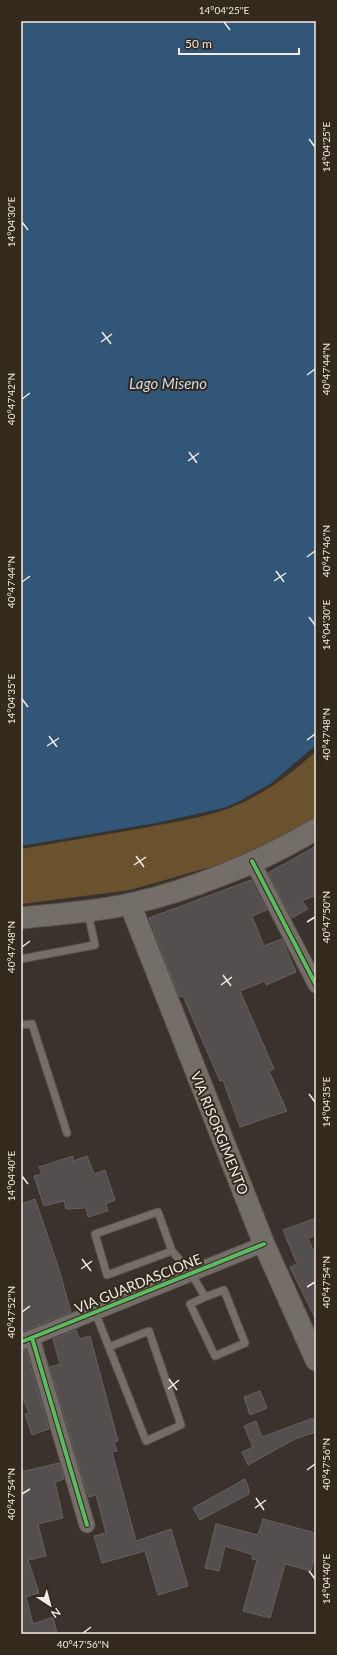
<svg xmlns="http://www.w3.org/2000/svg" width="337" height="1655" font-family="Lato,sans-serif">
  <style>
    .green { fill: #6b522f }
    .water { fill: #315678 }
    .building { fill: #534f4e; stroke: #666160 }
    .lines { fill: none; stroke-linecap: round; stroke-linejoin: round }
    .lane-casing { stroke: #56514b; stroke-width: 9 }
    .street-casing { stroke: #56514b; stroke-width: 17 }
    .secondary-casing { stroke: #56514b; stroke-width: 23 }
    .lane { stroke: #736e68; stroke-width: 7 }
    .street { stroke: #736e68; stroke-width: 15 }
    .secondary { stroke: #736e68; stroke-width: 21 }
    .cycleway-casing { stroke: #33291d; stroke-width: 6 }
    .cycleway { stroke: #5cba63; stroke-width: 4 }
    .ticks { fill: none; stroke: #f2ece4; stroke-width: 1.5 }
    .labels { text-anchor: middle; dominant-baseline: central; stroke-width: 4; stroke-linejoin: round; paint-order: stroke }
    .street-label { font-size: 14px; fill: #f2ece4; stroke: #33291d }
    .water-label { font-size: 15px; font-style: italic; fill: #c5ddf6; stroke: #33291d }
    .neatline { fill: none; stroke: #f2ece4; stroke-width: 1.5 }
    .ticks-label { font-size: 10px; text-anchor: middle; fill: #f2ece4 }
  </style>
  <rect width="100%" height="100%" fill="#39332c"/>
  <path class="green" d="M316 751V817L305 826 224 863 130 890 21 904V849C62 842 103 835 144 828 173 822 203 818 230 808 261 796 292 774 316 751Z"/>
  <path class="water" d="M21 21H316V745L270 784 236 803 223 808 156 823 21 846Z"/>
  <g class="building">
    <path d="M316 846V895L302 901 308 909 292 918 268 873Z"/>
    <path d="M251 880 267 910 252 916 264 946 282 939 296 972 266 985 265 981 240 991 274 1069 269 1071 287 1111 240 1127 223 1080 220 1081 183 996 179 997 149 918Z"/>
    <path d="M73 1156V1161L87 1156 94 1174 105 1170 115 1200 106 1204 108 1211 88 1217 86 1208 66 1209 64 1201 44 1206 34 1176 42 1174 39 1167Z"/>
    <path d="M35 1199 58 1266 71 1312 21 1332V1204Z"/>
    <path d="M316 1218V1235L308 1239 316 1256V1320L290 1267 297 1264 283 1230Z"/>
    <path d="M76 1330 79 1339 90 1336 118 1441 114 1442 117 1451 112 1452 136 1541 171 1529 188 1586 158 1595 145 1551 102 1563 94 1536 106 1533 96 1495 89 1497 83 1480 50 1367 60 1364 53 1339Z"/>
    <path d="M26 1350 49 1429 32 1435 25 1414 29 1413 21 1394V1351Z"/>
    <path d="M260 1391 267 1408 250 1415 244 1397Z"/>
    <path d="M313 1418 316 1432 295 1439 248 1465 242 1452 253 1447 244 1426 256 1421 262 1437Z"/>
    <path d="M59 1463 64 1479 55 1482 63 1518 38 1524 46 1556 28 1560 39 1593 26 1597 33 1624 53 1617 57 1634H21V1472Z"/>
    <path d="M245 1479 249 1489V1494L200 1520 193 1508Z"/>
    <path d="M263 1519 316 1533V1551L311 1571 285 1564 270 1618 243 1611 257 1560 252 1559 253 1555 225 1546 219 1571 205 1568 216 1524 258 1535Z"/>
  </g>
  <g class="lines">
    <defs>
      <g id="lane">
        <path d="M21 959 95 945 88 913"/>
        <path d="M21 1025 32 1024 67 1133"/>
        <path d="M172 1251 158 1212 95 1234 107 1275 172 1251 191 1273 205 1297 190 1304 215 1356 245 1343 224 1290 205 1297"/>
        <path d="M95 1312 146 1441 181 1425 149 1331 109 1347"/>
      </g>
      <g id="street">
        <path d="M252 861 316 985"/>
        <path d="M32 1338 87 1525"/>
        <path d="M21 1342 264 1244"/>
      </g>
      <g id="secondary">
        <path d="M130 904 264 1244 316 1360"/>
        <path d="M21 918C57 914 94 912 130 904 189 891 264 861 316 829"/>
      </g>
    </defs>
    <use href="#lane" class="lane-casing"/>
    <use href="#street" class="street-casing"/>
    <use href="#secondary" class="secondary-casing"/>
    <use href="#lane" class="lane"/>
    <use href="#street" class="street"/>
    <use href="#secondary" class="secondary"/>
    <defs>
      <g id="cycleway">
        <path d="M252 861 316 985"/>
        <path d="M32 1338 87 1525"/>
        <path d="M21 1342 264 1244"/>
      </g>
    </defs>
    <use href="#cycleway" class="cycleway-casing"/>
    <use href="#cycleway" class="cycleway"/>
  </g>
  <path class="ticks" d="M224 22 230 30M309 139 315 147M22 222 28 230M102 332 111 344M101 342 112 334M307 375 315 369M22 399 30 393M189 452 197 463M188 461 199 453M307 557 315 551M276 571 284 582M274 581 286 573M22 582 30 576M309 617 315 625M22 699 28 707M49 736 57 747M307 740 315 734M47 746 59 738M136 856 144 867M134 865 146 857M307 922 315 917M22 947 30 941M223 975 231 986M221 985 232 977M309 1094 315 1102M22 1176 28 1184M82 1259 91 1271M81 1269 92 1261M307 1287 315 1282M22 1312 30 1306M169 1379 177 1390M168 1389 179 1380M307 1470 315 1464M22 1494 30 1489M256 1498 264 1510M255 1508 266 1500M309 1571 315 1579M83 1633 91 1627"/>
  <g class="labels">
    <g class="street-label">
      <text transform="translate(220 1133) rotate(68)">VIA RISORGIMENTO</text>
      <text transform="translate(138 1283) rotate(-22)">VIA GUARDASCIONE</text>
    </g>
    <g class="water-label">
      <text x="168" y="383">Lago Miseno</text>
    </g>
  </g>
  <rect width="337" height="1655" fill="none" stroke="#33291d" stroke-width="44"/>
  <g transform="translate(50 1605) rotate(144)" stroke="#33291d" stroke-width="3" paint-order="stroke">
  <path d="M0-3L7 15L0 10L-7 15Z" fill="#f2ece4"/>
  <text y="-6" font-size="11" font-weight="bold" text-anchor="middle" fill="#f2ece4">N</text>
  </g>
  <path d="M179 48v6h120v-6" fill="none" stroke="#f2ece4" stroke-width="2"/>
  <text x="185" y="48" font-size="12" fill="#f2ece4" stroke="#33291d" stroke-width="3" paint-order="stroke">50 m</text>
  <rect x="22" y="22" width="293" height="1611" class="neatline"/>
  <g class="ticks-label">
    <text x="224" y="14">14°04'25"E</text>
    <text transform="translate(326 147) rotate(-90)" y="4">14°04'25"E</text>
    <text transform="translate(11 222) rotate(-90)" y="4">14°04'30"E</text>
    <text transform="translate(326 369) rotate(-90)" y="4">40°47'44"N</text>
    <text transform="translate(11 399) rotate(-90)" y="4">40°47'42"N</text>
    <text transform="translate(326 551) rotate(-90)" y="4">40°47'46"N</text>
    <text transform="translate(11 582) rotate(-90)" y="4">40°47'44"N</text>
    <text transform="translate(326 625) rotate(-90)" y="4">14°04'30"E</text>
    <text transform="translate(11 699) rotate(-90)" y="4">14°04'35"E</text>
    <text transform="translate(326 734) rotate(-90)" y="4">40°47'48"N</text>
    <text transform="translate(326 917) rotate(-90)" y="4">40°47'50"N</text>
    <text transform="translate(11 947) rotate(-90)" y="4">40°47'48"N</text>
    <text transform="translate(326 1102) rotate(-90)" y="4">14°04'35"E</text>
    <text transform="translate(11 1176) rotate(-90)" y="4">14°04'40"E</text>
    <text transform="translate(326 1282) rotate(-90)" y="4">40°47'54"N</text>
    <text transform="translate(11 1312) rotate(-90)" y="4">40°47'52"N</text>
    <text transform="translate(326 1464) rotate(-90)" y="4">40°47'56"N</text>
    <text transform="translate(11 1494) rotate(-90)" y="4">40°47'54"N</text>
    <text transform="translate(326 1579) rotate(-90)" y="4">14°04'40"E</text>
    <text x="83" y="1648">40°47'56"N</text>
  </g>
</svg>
